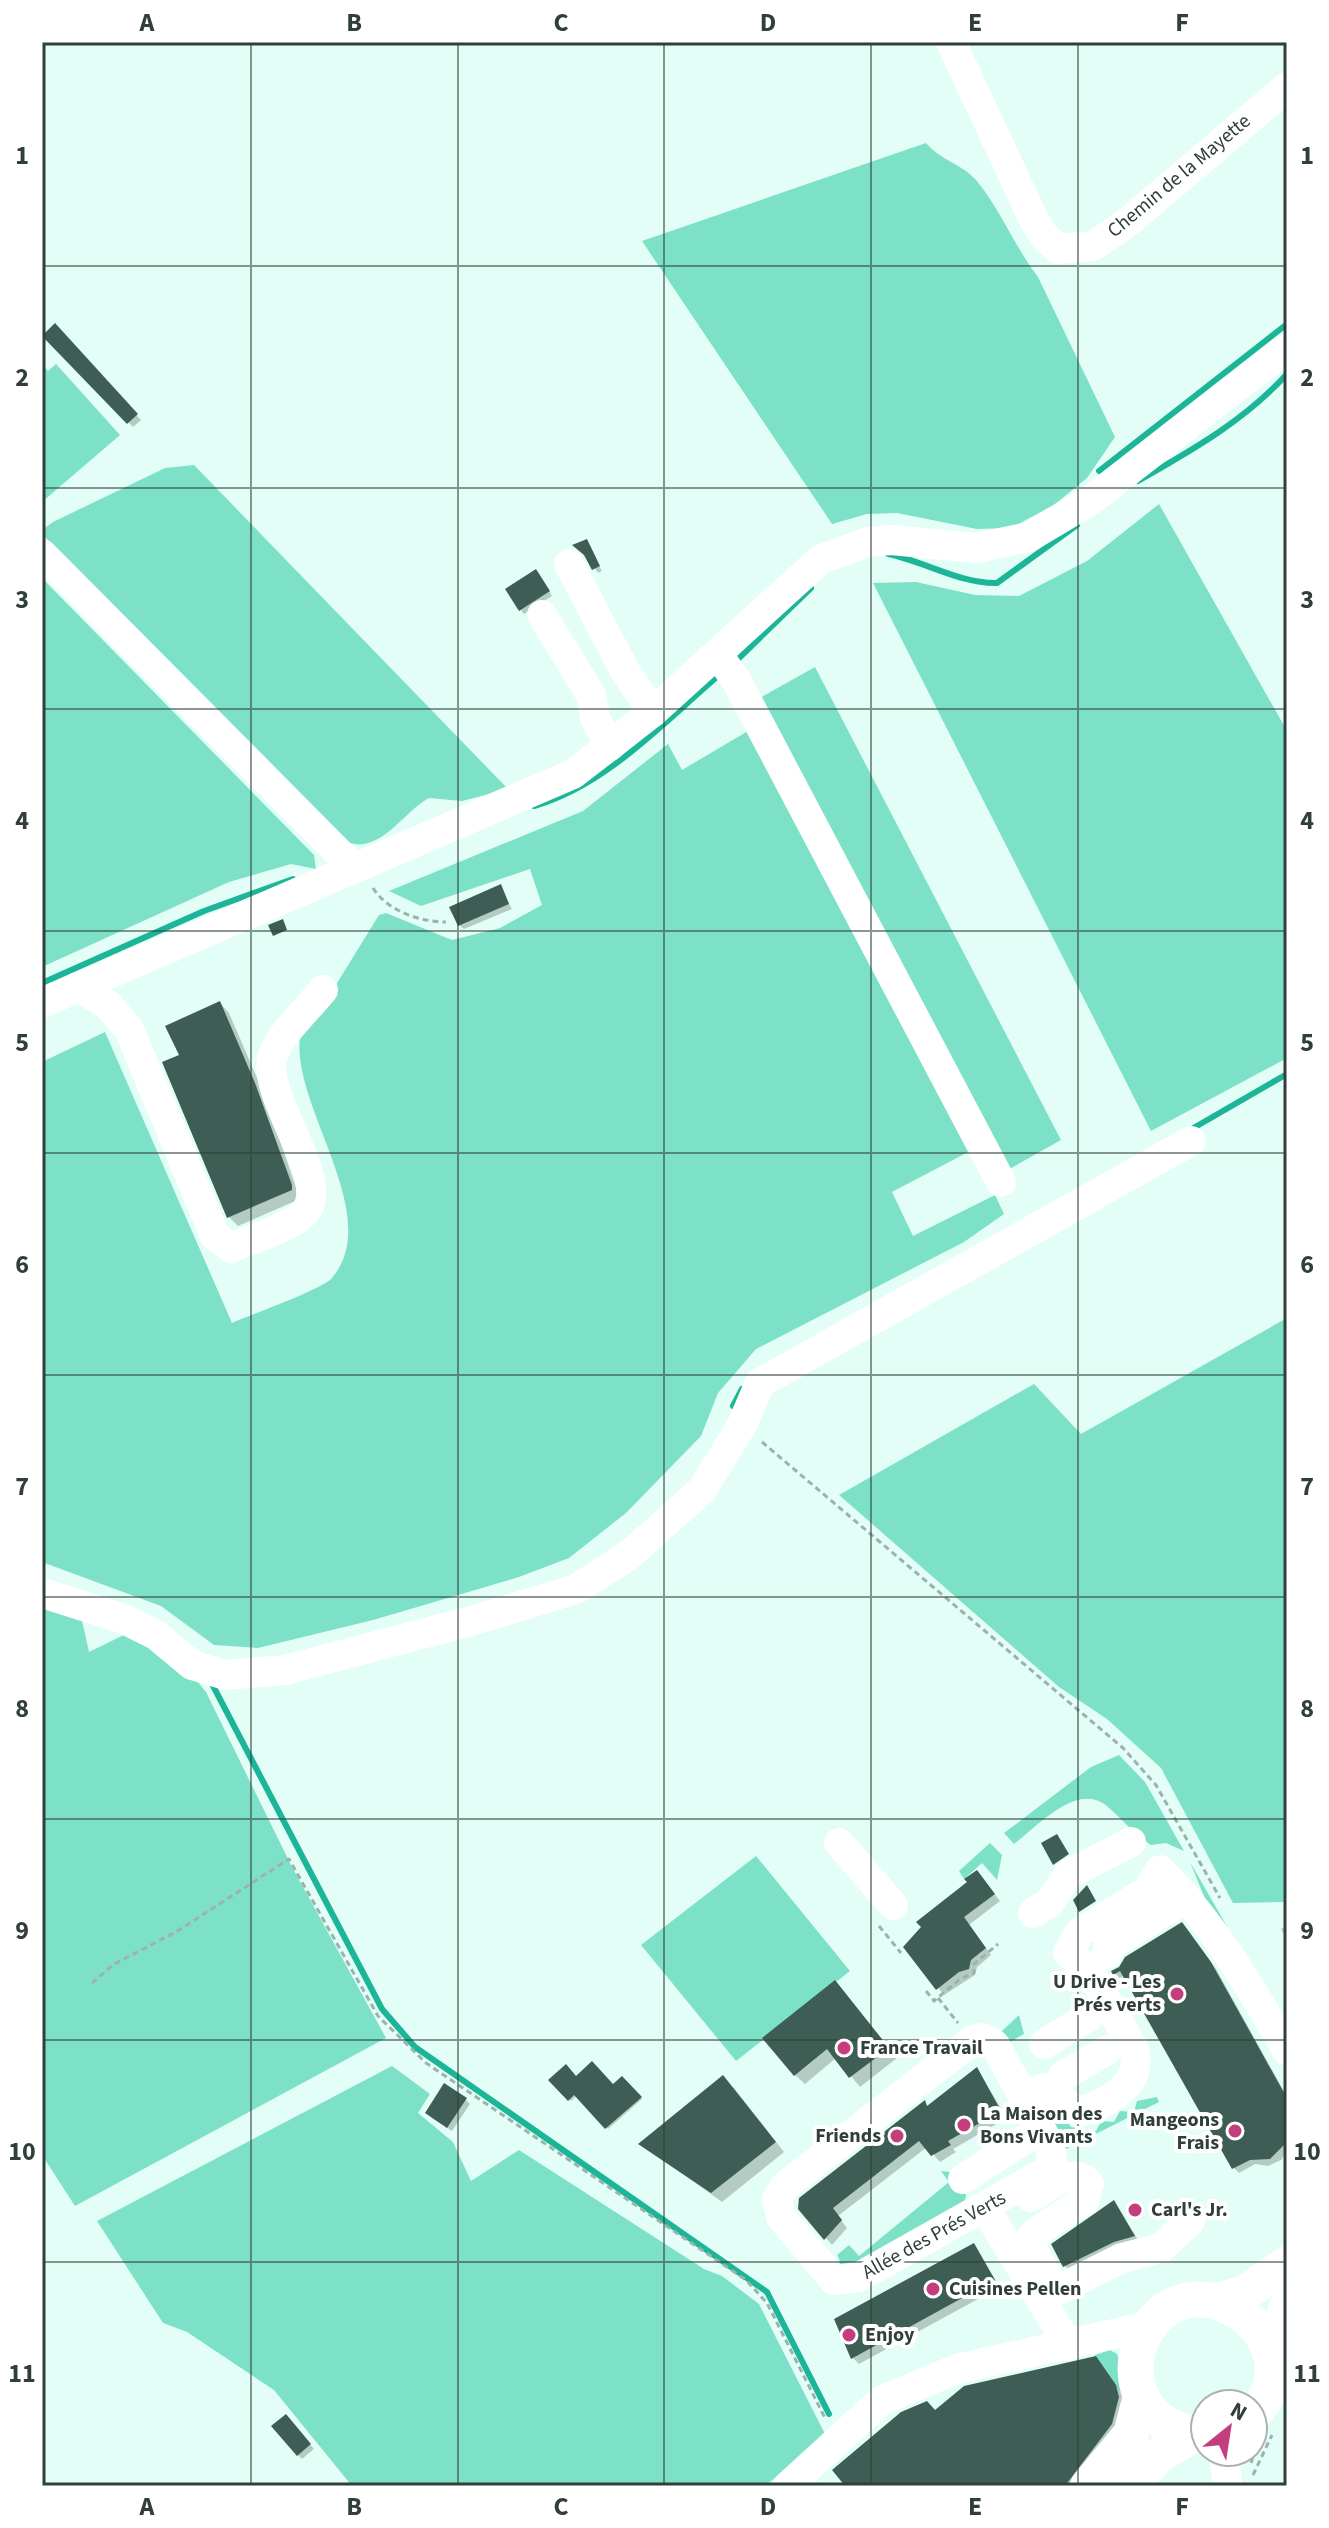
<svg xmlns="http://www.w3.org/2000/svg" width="1329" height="2528" font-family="'Source Sans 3',sans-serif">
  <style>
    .green { fill: #7de1c8 }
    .shadow { fill: #0003 }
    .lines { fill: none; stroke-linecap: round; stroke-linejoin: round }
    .stream { stroke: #1cb598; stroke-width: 6 }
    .building { fill: #3e5e55 }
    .path { stroke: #9cb3ad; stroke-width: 3; stroke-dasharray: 6 4; stroke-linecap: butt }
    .minor { stroke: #fff; stroke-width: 30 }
    .major { stroke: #fff; stroke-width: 36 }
    .grid { fill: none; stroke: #303f3b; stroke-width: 2; stroke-opacity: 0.55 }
    .poi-dot { fill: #c43d7c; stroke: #fff; stroke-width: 3 }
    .labels { text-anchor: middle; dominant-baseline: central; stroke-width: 8; stroke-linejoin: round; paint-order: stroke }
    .street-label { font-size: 20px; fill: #303f3b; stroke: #fff }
    .poi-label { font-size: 20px; font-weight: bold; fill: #303f3b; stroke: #fff; text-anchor: start }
    .neatline { fill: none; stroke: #303f3b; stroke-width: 3 }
    .grid-label { font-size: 26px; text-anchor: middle; font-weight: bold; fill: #303f3b }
  </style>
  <rect width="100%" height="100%" fill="#e2fef6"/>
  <g class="green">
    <path d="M926 143C940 160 962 164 976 180 1001 210 1014 246 1038 277L1115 437 1087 478 1054 505 1011 528 977 529 897 513 867 514 832 524 642 241Z"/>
    <path d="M42 364 48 371 56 364 120 435 42 502Z"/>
    <path d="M194 465 508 789 462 801 429 798C404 811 380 855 347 842L42 534V530L53 522 165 468Z"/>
    <path d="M1159 504 1287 731V1058L1151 1131 873 583 916 582 975 595 1019 596 1087 561Z"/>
    <path d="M42 578 314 855 316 869 291 864 229 882 42 967Z"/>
    <path d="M815 667 1061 1140 1004 1172 758 699Z"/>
    <path d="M753 728 972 1150 892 1192 913 1236 995 1195 1004 1214 964 1242 756 1349 718 1393 701 1436 626 1513 569 1558 519 1577 373 1620 258 1648 214 1645 161 1606 42 1562V1062L105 1032 232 1323C250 1315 323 1289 332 1278 385 1215 291 1107 300 1037L310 1027 379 915 386 913 452 940 500 928 542 905 530 869 421 906 389 891 583 811 668 744 682 770Z"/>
    <path d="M1287 1318V1902L1233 1903 1161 1768 1107 1719 1059 1687 839 1495 1034 1384 1081 1434Z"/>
    <path d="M42 1599 79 1607 89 1652 132 1631 184 1665 206 1692 292 1867 386 2038 75 2206 42 2155Z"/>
    <path d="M1119 1755 1145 1782 1184 1851 1166 1843 1151 1845C1134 1834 1124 1821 1109 1808 1079 1779 1038 1826 1014 1844L1004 1833 1091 1767Z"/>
    <path d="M990 1843 1002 1855 997 1880 982 1863 964 1879 959 1871Z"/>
    <path d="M756 1856 850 1971 736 2061 641 1945Z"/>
    <path d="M1190 1862 1240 1949 1213 1918Z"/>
    <path d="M1019 2015 1024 2034 1008 2043 1002 2031Z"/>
    <path d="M392 2066 430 2094 418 2113 453 2142 471 2181 519 2150 704 2269 722 2276 759 2304 826 2436 765 2486H352L274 2390 187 2332 163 2323 97 2221Z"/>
    <path d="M1157 2097 1159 2102 1066 2149 1040 2103 1057 2107 1071 2127 1096 2131 1101 2121 1114 2122 1120 2111 1134 2112 1137 2101Z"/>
    <path d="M941 2171 950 2172 966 2195 965 2201 855 2268 833 2267 840 2261 837 2255 849 2245 859 2256 949 2182Z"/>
    <path d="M1110 2350 1117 2354 1134 2399 1131 2406 1095 2355Z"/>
  </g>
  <g class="shadow">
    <path d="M54 326 141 420 133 427 43 334Z"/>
    <path d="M586 541 602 571 598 573 587 556Z"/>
    <path d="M540 576 552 596 524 614 520 609Z"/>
    <path d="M500 887 512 909 464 929 459 925Z"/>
    <path d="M220 1003 229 1013 264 1094 300 1199 238 1226 229 1217 181 1056Z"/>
    <path d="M983 1879 1000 1901 969 1925 991 1955 977 1967 975 1975 944 1995 905 1947Z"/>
    <path d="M1287 1926V1940L1281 1929Z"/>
    <path d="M1187 1929 1216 1969 1287 2097V2151L1281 2160 1268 2166 1255 2164 1239 2173 1234 2168 1125 1976 1119 1978 1114 1972Z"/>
    <path d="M844 1992 897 2058 860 2087 836 2058 805 2084 795 2075Z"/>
    <path d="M977 2069 1007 2118 953 2149 956 2152 940 2162 927 2147 838 2216 847 2228 832 2245 800 2208 924 2103 929 2107Z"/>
    <path d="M576 2078 613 2086 622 2079 642 2099 608 2129 577 2095 571 2101 551 2080Z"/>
    <path d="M733 2087 784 2152 722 2202 641 2144Z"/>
    <path d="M466 2100 470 2104 452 2131 431 2117Z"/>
    <path d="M1114 2203 1140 2243 1072 2273 1065 2266Z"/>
    <path d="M973 2245 1000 2287 859 2364 853 2358 837 2320Z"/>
    <path d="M1096 2358 1122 2392 1128 2408 1079 2486H847L936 2412Z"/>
    <path d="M290 2421 314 2449 302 2459 298 2455Z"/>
  </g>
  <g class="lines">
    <g class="stream">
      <path d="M1099 471 1287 324"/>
      <path d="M1138 481C1192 450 1244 421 1287 374"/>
      <path d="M888 554C924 561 960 584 997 583L1077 525"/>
      <path d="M738 659 811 588"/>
      <path d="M534 806C605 786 663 723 718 676"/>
      <path d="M42 983 204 911 293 879"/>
      <path d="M1190 1130 1287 1074"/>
      <path d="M733 1406 742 1389"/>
      <path d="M210 1680 382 2009 415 2047 767 2292 829 2414"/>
    </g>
  </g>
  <g class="building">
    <path d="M55 323 138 414 127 424 42 336Z"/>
    <path d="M587 539 600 566 592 570 584 555 572 545Z"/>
    <path d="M536 569 550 591 519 611 505 589Z"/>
    <path d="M501 884 509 904 458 926 449 907Z"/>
    <path d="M283 919 287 930 273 936 268 925Z"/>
    <path d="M220 1001 255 1083 292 1185V1190L227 1218 162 1062 179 1055 165 1026Z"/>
    <path d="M1057 1834 1069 1854 1053 1865 1041 1843Z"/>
    <path d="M977 1870 995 1894 964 1917 986 1948 971 1960 969 1969 959 1972 936 1990 903 1947 921 1927 916 1922 967 1882 964 1879Z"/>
    <path d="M1087 1885 1096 1901 1079 1912 1073 1900Z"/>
    <path d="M1182 1922 1211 1962 1287 2098V2142L1270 2159 1250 2160 1232 2169 1120 1971 1113 1975 1111 1971 1119 1967 1125 1957Z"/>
    <path d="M835 1980 889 2048 849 2078 827 2049 794 2076 762 2038Z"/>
    <path d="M592 2061 613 2084 622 2076 642 2097 605 2129 574 2095 568 2101 548 2080 566 2064 576 2076Z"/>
    <path d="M977 2067 1001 2111 948 2141 951 2145 931 2156 919 2141 833 2208 842 2220 824 2240 798 2209 799 2198 925 2100 927 2106Z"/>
    <path d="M723 2075 776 2142 711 2193 638 2144Z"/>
    <path d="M444 2083 467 2098 447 2128 425 2113Z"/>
    <path d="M1114 2200 1135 2236 1114 2242 1063 2267 1051 2244Z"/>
    <path d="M974 2243 995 2280 851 2359 834 2319Z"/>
    <path d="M1096 2356 1116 2385 1119 2397 1112 2424 1065 2486H845L832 2470 901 2412 927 2401 935 2410 964 2386Z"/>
    <path d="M286 2414 311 2444 297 2456 271 2426Z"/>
  </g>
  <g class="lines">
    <g class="path">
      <path d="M373 888C387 911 421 922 446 922"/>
      <path d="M762 1442 1123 1748 1156 1785 1220 1898"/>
      <path d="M879 1926 901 1953"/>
      <path d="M92 1983 114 1964 176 1932 289 1859 378 2016 426 2063 746 2280 767 2303 826 2420"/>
      <path d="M926 1991 934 2001 960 1979 974 1973V1964L998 1944"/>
      <path d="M938 1998 958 2023"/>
      <path d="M1251 2463 1258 2441"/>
      <path d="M1253 2475 1272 2435"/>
    </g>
    <g class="minor">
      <path d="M951 42 1034 220 1044 236 1058 249 1093 246 1128 222 1287 87"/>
      <path d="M42 554 353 867"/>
      <path d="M569 564 625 671 653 712"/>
      <path d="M542 615 591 695 595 718 610 746"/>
      <path d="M718 655 736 680 1001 1182"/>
      <path d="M78 987 108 1005 129 1029 215 1236 231 1248C252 1238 286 1230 303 1214 335 1184 263 1100 272 1059 278 1035 308 1009 323 990"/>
      <path d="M42 1003 573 774 653 712 821 559 868 542 891 540 976 548 1029 537 1091 500 1287 348"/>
      <path d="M42 1593 124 1619 156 1635 192 1665 225 1675 285 1670 471 1621 576 1589 628 1556 702 1490 742 1425 760 1383 1191 1141"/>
      <path d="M839 1843 893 1905"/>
      <path d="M1033 1913 1049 1903 1069 1874 1131 1842"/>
      <path d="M1107 1954 1109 1946 1187 1898"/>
      <path d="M983 2038 995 2045 1050 2146 1052 2162 1047 2171 859 2277 834 2280 781 2217 777 2199 785 2186 973 2040Z"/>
      <path d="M1044 2044 1088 2017"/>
      <path d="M1063 2076 1107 2050"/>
      <path d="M1022 2095 1045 2088C1056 2093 1066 2106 1077 2110 1084 2112 1090 2109 1096 2106 1120 2095 1142 2078 1134 2049L1090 1971 1068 1953 1079 1933 1147 1891 1160 1870C1213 1923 1249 1985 1287 2050"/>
      <path d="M963 2179 1025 2139"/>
      <path d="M1031 2197C1049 2187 1073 2165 1089 2184L1084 2201 1035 2233 1029 2242 1053 2287 1058 2290 1122 2258 1161 2248 1190 2221"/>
      <path d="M985 2208 1069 2346"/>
      <path d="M1223 2452 1228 2486"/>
      <path d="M788 2486 882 2400 957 2369 1149 2326"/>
    </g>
    <g class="major">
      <path d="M1219 2301 1245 2293 1287 2264"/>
      <path d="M1270 2352 1287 2307"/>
      <path d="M1205 2436C1179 2434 1152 2421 1141 2396 1133 2377 1134 2355 1143 2337 1191 2244 1323 2345 1253 2414"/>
      <path d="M1088 2486 1131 2434 1141 2396"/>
      <path d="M1129 2486 1159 2455 1192 2435"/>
    </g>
  </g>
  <path class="grid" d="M251 42V2486M458 42V2486M664 42V2486M871 42V2486M1078 42V2486M42 266H1287M42 488H1287M42 709H1287M42 931H1287M42 1153H1287M42 1375H1287M42 1597H1287M42 1819H1287M42 2040H1287M42 2262H1287"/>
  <g class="poi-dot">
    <circle cx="1177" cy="1994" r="8"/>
    <circle cx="844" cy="2048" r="8"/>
    <circle cx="964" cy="2125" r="8"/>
    <circle cx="1235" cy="2131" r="8"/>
    <circle cx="897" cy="2136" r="8"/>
    <circle cx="1135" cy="2210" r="8"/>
    <circle cx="933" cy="2289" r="8"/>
    <circle cx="849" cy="2335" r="8"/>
  </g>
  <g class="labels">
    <g class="street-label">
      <text transform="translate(1179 176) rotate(-40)">Chemin de la Mayette</text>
      <text transform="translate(934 2235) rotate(-29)">Allée des Prés Verts</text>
    </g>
    <g class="poi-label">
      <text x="1161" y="1982" text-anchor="end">U Drive - Les<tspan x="1161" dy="23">Prés verts</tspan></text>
      <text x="860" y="2048">France Travail</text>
      <text x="980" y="2114">La Maison des<tspan x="980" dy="23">Bons Vivants</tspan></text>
      <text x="1219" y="2120" text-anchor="end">Mangeons<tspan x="1219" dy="23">Frais</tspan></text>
      <text x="881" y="2136" text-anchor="end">Friends</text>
      <text x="1151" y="2210">Carl's Jr.</text>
      <text x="949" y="2289">Cuisines Pellen</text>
      <text x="865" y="2335">Enjoy</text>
    </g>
  </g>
  <rect width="1329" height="2528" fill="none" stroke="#ffffff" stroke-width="88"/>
  <g transform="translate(1229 2428) rotate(30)"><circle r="38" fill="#ffffff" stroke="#acb2b1" stroke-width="2"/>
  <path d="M0-6L14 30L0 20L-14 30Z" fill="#c43d7c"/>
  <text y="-12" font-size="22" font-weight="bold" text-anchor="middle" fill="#303f3b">N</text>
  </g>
  <rect x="44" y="44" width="1241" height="2440" class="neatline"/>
  <g class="grid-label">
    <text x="147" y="31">A</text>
    <text x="354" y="31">B</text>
    <text x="561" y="31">C</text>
    <text x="768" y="31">D</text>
    <text x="975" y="31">E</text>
    <text x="1182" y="31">F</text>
    <text x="22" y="164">1</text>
    <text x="1307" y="164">1</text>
    <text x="22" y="386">2</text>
    <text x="1307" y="386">2</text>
    <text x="22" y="608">3</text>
    <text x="1307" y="608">3</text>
    <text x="22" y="829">4</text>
    <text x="1307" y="829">4</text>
    <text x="22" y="1051">5</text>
    <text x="1307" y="1051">5</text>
    <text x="22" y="1273">6</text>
    <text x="1307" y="1273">6</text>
    <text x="22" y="1495">7</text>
    <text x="1307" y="1495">7</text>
    <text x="22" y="1717">8</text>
    <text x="1307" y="1717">8</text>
    <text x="22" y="1939">9</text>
    <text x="1307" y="1939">9</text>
    <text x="22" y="2160">10</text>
    <text x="1307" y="2160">10</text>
    <text x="22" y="2382">11</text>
    <text x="1307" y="2382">11</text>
    <text x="147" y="2515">A</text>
    <text x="354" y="2515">B</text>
    <text x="561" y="2515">C</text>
    <text x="768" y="2515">D</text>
    <text x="975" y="2515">E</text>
    <text x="1182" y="2515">F</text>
  </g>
</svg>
